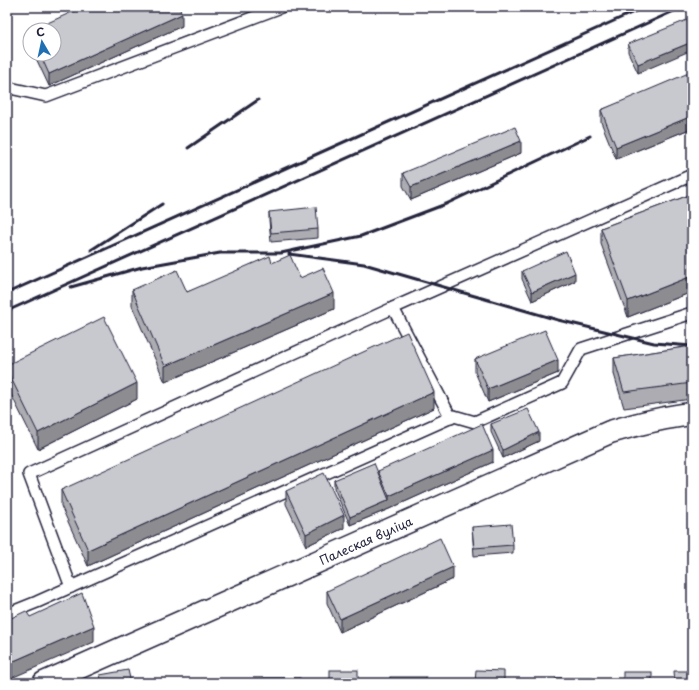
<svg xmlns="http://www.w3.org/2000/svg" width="699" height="690" font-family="'Playpen Sans',sans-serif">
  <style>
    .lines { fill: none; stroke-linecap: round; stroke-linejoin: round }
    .service-casing { stroke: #22223b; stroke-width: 14 }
    .secondary-casing { stroke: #22223b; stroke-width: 25 }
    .service { stroke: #fff; stroke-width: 11 }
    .secondary { stroke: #fff; stroke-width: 22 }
    .rail { stroke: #22223b; stroke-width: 3 }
    .wall { fill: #acacb2; stroke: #22223b }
    .shaded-wall { fill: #8c8c91; stroke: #22223b }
    .building { fill: #c8c8cf; stroke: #22223b }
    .labels { text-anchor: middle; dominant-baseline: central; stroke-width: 3.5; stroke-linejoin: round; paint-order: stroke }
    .street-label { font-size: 12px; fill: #22223b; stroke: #fff }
  </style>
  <rect width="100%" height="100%" fill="#fff"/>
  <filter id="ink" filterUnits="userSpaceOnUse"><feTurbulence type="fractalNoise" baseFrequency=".025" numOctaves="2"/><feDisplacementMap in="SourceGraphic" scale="8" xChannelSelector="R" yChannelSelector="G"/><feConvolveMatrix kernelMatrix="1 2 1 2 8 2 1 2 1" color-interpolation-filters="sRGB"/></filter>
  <g filter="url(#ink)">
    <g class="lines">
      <defs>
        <g id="service">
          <path d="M7 90 10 88 46 96 281 7"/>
          <path d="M393 308 692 175"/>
          <path d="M71 587 29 474 393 308 451 418"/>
          <path d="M7 614 37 602 454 416 475 422 562 383 581 349 692 313"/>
        </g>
        <g id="secondary">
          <path id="s1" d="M44 683 610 432C637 424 664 417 692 414"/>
        </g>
      </defs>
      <use href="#service" class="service-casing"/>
      <use href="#secondary" class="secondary-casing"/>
      <use href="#service" class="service"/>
      <use href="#secondary" class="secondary"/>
      <g class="rail">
        <path d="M188 148 258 100"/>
        <path d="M91 250 162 204"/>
        <path d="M289 254 364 264 558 320 654 343 692 346"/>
        <path d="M71 287 142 267 220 253H281L361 236 446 204 590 136"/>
        <path d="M7 293 645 7"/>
        <path d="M7 311 683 7"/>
      </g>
    </g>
    <g class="wall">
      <path d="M182 26 49 86 34 54H54Z"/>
      <path d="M692 32 638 73 628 52V44Z"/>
      <path d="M692 75V128L616 159 601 122V110Z"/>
      <path d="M521 153 411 200 403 186V173Z"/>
      <path d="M692 194V292L628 317 601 244V228Z"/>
      <path d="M269 212 318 229V238L271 242 269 220Z"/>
      <path d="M272 263 300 278 334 309 165 382 132 306V290L187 292Z"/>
      <path d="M522 271 575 281 532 301 522 279Z"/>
      <path d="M692 346V399L624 408 614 374V358Z"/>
      <path d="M475 359 558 373 488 402 475 372Z"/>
      <path d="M7 365 137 399 38 449 7 386Z"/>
      <path d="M434 408 88 566 61 506V490Z"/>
      <path d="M491 424 539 441 503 458 491 432Z"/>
      <path d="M493 462 389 509 350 525 334 488V480L378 472V471Z"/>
      <path d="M286 491 344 528 306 546 286 504Z"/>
      <path d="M472 527 513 545V553L474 556Z"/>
      <path d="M453 579 340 632 327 603V591Z"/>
    </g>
    <g class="shaded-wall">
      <path d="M182 14V26L49 86V74Z"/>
      <path d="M692 42V50L638 73V64Z"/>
      <path d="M692 116V128L616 159V147Z"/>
      <path d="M521 141V153L411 200V187Z"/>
      <path d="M575 273V281L532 301V292Z"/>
      <path d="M692 276V292L628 317V301Z"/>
      <path d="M334 293V309L165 382V366Z"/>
      <path d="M558 360V373L488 402V389Z"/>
      <path d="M137 383V399L38 449V433Z"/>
      <path d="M434 392V408L88 566V550Z"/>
      <path d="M539 432V441L503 458V450Z"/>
      <path d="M493 450V462L389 509 350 525V517L389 500V496Z"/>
      <path d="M344 515V528L306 546V534Z"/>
      <path d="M453 567V579L340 632V619Z"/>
      <path d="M94 626V642L7 680V664Z"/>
    </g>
    <g class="building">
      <path d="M83 7H179L182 14 49 74 40 54H54V30H32Z"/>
      <path d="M687 20 692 32V42L638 64 628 44Z"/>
      <path d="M691 72 692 75V116L616 147 601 110Z"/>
      <path d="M515 127 521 141 411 187 403 173Z"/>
      <path d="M692 194V276L628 301 601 228Z"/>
      <path d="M316 207 318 229 271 233 269 212Z"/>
      <path d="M566 251 575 273 532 292 522 271Z"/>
      <path d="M290 255 300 278 323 268 334 293 165 366 132 290 177 270 187 292 270 256 272 263Z"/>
      <path d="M104 317 137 383 38 433 7 370V365Z"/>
      <path d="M545 330 558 360 488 389 475 359Z"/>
      <path d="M407 332 434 392 88 550 61 490Z"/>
      <path d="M691 346H692V383L624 392 614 358Z"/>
      <path d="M528 409 539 432 503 450 491 424Z"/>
      <path d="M482 424 493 450 389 496 378 471Z"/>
      <path d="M374 463 389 500 350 517 334 480Z"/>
      <path d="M324 473 344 515 306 534 286 491Z"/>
      <path d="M511 524 513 545 474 548 472 527Z"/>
      <path d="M440 538 453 567 340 619 327 591Z"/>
      <path d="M82 593 94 626 7 664V620L26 611 30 617Z"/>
      <path d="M128 670 131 683H102L100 675Z"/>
      <rect x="330" y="670" width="28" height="13"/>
      <path d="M476 670 504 671V683H475Z"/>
      <path d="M674 671H692V683H675Z"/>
      <rect x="623" y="672" width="29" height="11"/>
      <rect x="390" y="677" width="36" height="6"/>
      <rect x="264" y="678" width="36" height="5"/>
      <rect x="556" y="678" width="36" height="5"/>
    </g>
  </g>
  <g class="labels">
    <g class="street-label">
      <text stroke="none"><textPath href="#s1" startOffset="352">Палеская вуліца</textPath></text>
    </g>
  </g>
  <rect width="699" height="690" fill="none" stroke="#fff" stroke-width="24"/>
  <rect x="12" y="12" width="675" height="666" fill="none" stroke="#22223b" stroke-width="1.5" filter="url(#ink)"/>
  <g transform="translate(42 42) rotate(351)"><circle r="19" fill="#ffffff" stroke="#a7a7b1"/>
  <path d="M0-3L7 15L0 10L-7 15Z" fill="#1f6fb2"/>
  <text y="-6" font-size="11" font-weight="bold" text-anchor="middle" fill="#22223b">С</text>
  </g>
</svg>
